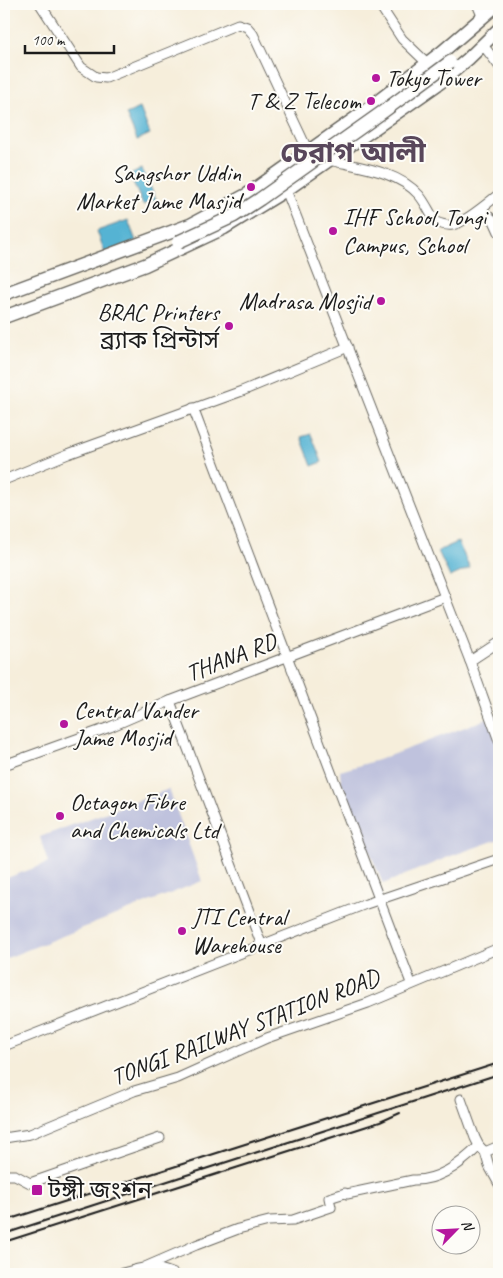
<svg xmlns="http://www.w3.org/2000/svg" width="503" height="1278" font-family="Caveat,'Noto Sans Bengali',sans-serif">
  <style>
    .industrial { fill: #bfc2dd }
    .water { fill: #55b3d3; stroke: #386878 }
    .lines { fill: none; stroke-linecap: round; stroke-linejoin: round }
    .minor-casing { stroke: #68665f; stroke-width: 11 }
    .major-casing { stroke: #68665f; stroke-width: 12 }
    .highway-casing { stroke: #68665f; stroke-width: 15 }
    .minor { stroke: #fff; stroke-width: 9 }
    .major { stroke: #fff; stroke-width: 10 }
    .highway { stroke: #fff; stroke-width: 12 }
    .rail { stroke: #1c1c1c; stroke-width: 2 }
    .highway-bridge-casing { stroke: #68665f; stroke-width: 15; stroke-linecap: butt }
    .highway-bridge { stroke: #fff; stroke-width: 12 }
    .poi-dot { fill: #b5179e; stroke: #fdfcf7; stroke-width: 2 }
    .labels { text-anchor: middle; dominant-baseline: central; stroke-width: 4; stroke-linejoin: round; paint-order: stroke }
    .poi-label { font-size: 24px; fill: #1c1c1c; stroke: #fdfcf7; text-anchor: start }
    .street-label { font-size: 24px; fill: #1c1c1c; stroke: #fdfcf7 }
    .district-label { font-size: 29px; font-weight: bold; fill: #59475b; stroke: #fdfcf7 }
  </style>
  <rect width="100%" height="100%" fill="#fdfcf7"/>
  <filter id="ink" filterUnits="userSpaceOnUse"><feTurbulence type="fractalNoise" baseFrequency=".02" numOctaves="2"/><feDisplacementMap in="SourceGraphic" scale="10" xChannelSelector="R" yChannelSelector="G"/><feConvolveMatrix kernelMatrix="1 2 1 2 8 2 1 2 1" color-interpolation-filters="sRGB"/></filter>
  <filter id="wash" filterUnits="userSpaceOnUse"><feTurbulence type="fractalNoise" baseFrequency=".0096" numOctaves="4" result="noise"/><feDisplacementMap in="SourceGraphic" scale="20" xChannelSelector="R" yChannelSelector="G"/><feGaussianBlur stdDeviation="1.12" result="paint"/><feColorMatrix in="noise" values="0 0 0 0 0 0 0 0 0 0 0 0 0 0 0 0 0 1.4 0 .05"/><feComposite in="paint" operator="in"/></filter>
  <g filter="url(#wash)">
    <rect width="100%" height="100%" fill="#f6eedb"/>
    <g class="industrial">
      <path d="M489 718 499 746V839L451 856 383 884 341 782 340 771 378 760Z"/>
      <path d="M169 789 202 881 4 959V879L48 863 40 837Z"/>
    </g>
    <g class="water">
      <path d="M140 108 150 134 137 140 126 114Z"/>
      <path d="M142 169 156 199 143 205 130 175Z"/>
      <path d="M128 220 136 241 105 253 97 231Z"/>
      <path d="M311 434 322 462 312 466 301 437Z"/>
      <path d="M458 542 470 568 450 577 438 551Z"/>
    </g>
  </g>
  <g filter="url(#ink)">
    <g class="lines">
      <defs>
        <g id="minor">
          <path d="M40 4 81 67 96 77 106 78 238 24 247 27 253 34 308 151"/>
          <path d="M379 4 402 39 427 63"/>
          <path d="M477 4 483 18"/>
          <path d="M483 45 499 66"/>
          <path d="M329 160C359 167 398 171 419 195 426 203 430 214 436 222 441 224 446 226 452 225 465 223 489 202 499 194"/>
          <path d="M286 190 470 661 499 741"/>
          <path d="M481 209 494 221 499 232"/>
          <path d="M193 408 411 983"/>
          <path d="M4 480 68 454 242 391 348 347"/>
          <path d="M470 661 499 642"/>
          <path d="M170 701 262 946"/>
          <path d="M4 765 110 727 170 701 445 597"/>
          <path d="M4 1046 366 904 499 859"/>
          <path d="M461 1099 475 1138 479 1146 485 1152 489 1166 499 1184"/>
          <path d="M4 1138 30 1134 134 1091 178 1078 267 1038 368 1003 499 948"/>
          <path d="M485 1152 499 1146"/>
          <path d="M4 1175H15L30 1183 160 1138"/>
          <path d="M145 1267 196 1245 238 1229 269 1221 293 1220 331 1207 329 1198 345 1193 347 1194 413 1180C438 1181 462 1163 479 1146"/>
        </g>
        <path id="major" d="M120 1274C146 1268 147 1264 173 1274"/>
        <g id="highway">
          <path d="M4 294 190 225 248 194 360 115 442 52 498 4"/>
          <path d="M4 317 145 265 224 228 286 190 442 81 468 59 499 29"/>
        </g>
      </defs>
      <use href="#minor" class="minor-casing"/>
      <use href="#major" class="major-casing"/>
      <use href="#highway" class="highway-casing"/>
      <use href="#minor" class="minor"/>
      <use href="#major" class="major"/>
      <use href="#highway" class="highway"/>
      <g class="rail">
        <path d="M4 1221 499 1063"/>
        <path d="M4 1234 499 1074"/>
        <path d="M4 1242 380 1122 400 1113"/>
      </g>
      <defs>
        <path id="highway-bridge" d="M178 242 234 216 260 199 384 111 450 62"/>
      </defs>
      <use href="#highway-bridge" class="highway-bridge-casing"/>
      <use href="#highway-bridge" class="highway-bridge"/>
    </g>
  </g>
  <g class="poi-dot">
    <circle cx="376" cy="78" r="5"/>
    <circle cx="371" cy="101" r="5"/>
    <circle cx="251" cy="187" r="5"/>
    <circle cx="333" cy="231" r="5"/>
    <circle cx="381" cy="301" r="5"/>
    <circle cx="229" cy="326" r="5"/>
    <circle cx="64" cy="724" r="5"/>
    <circle cx="60" cy="816" r="5"/>
    <circle cx="182" cy="931" r="5"/>
    <rect x="31" y="1184" width="12" height="12" rx="2.5"/>
  </g>
  <g class="labels">
    <g class="poi-label">
      <text x="386" y="78">Tokyo Tower</text>
      <text x="361" y="101" text-anchor="end">T &amp; Z Telecom</text>
      <text x="241" y="173" text-anchor="end">Sangshor Uddin<tspan x="241" dy="28">Market Jame Masjid</tspan></text>
      <text x="343" y="217">IHF School, Tongi<tspan x="343" dy="28">Campus, School</tspan></text>
      <text x="371" y="301" text-anchor="end">Madrasa Mosjid</text>
      <text x="219" y="312" text-anchor="end">BRAC Printers<tspan x="219" dy="28">ব্র্যাক প্রিন্টার্স</tspan></text>
      <text x="74" y="710">Central Vander<tspan x="74" dy="28">Jame Mosjid</tspan></text>
      <text x="70" y="802">Octagon Fibre<tspan x="70" dy="28">and Chemicals Ltd</tspan></text>
      <text x="192" y="917">JTI Central<tspan x="192" dy="28">Warehouse</tspan></text>
      <text x="48" y="1190">টঙ্গী জংশন</text>
    </g>
    <g class="street-label">
      <text transform="translate(231 657) rotate(-21)">THANA RD</text>
      <text transform="translate(245 1027) rotate(-21)">TONGI RAILWAY STATION ROAD</text>
    </g>
    <g class="district-label">
      <text x="353" y="152">চেরাগ আলী</text>
    </g>
  </g>
  <rect width="503" height="1278" fill="none" stroke="#fdfcf7" stroke-width="20"/>
  <g transform="translate(456 1230) rotate(66)"><circle r="24" fill="#fdfcf7" stroke="#a3a29f"/>
  <path d="M0-4L9 19L0 12L-9 19Z" fill="#b5179e"/>
  <text y="-8" font-size="14" font-weight="bold" text-anchor="middle" fill="#1c1c1c">N</text>
  </g>
  <path d="M25 45v8h89v-8" fill="none" stroke="#1c1c1c" stroke-width="2.5"/>
  <text x="32" y="45" font-size="15" fill="#1c1c1c" stroke="#fdfcf7" stroke-width="4" paint-order="stroke">100 m</text>
</svg>
